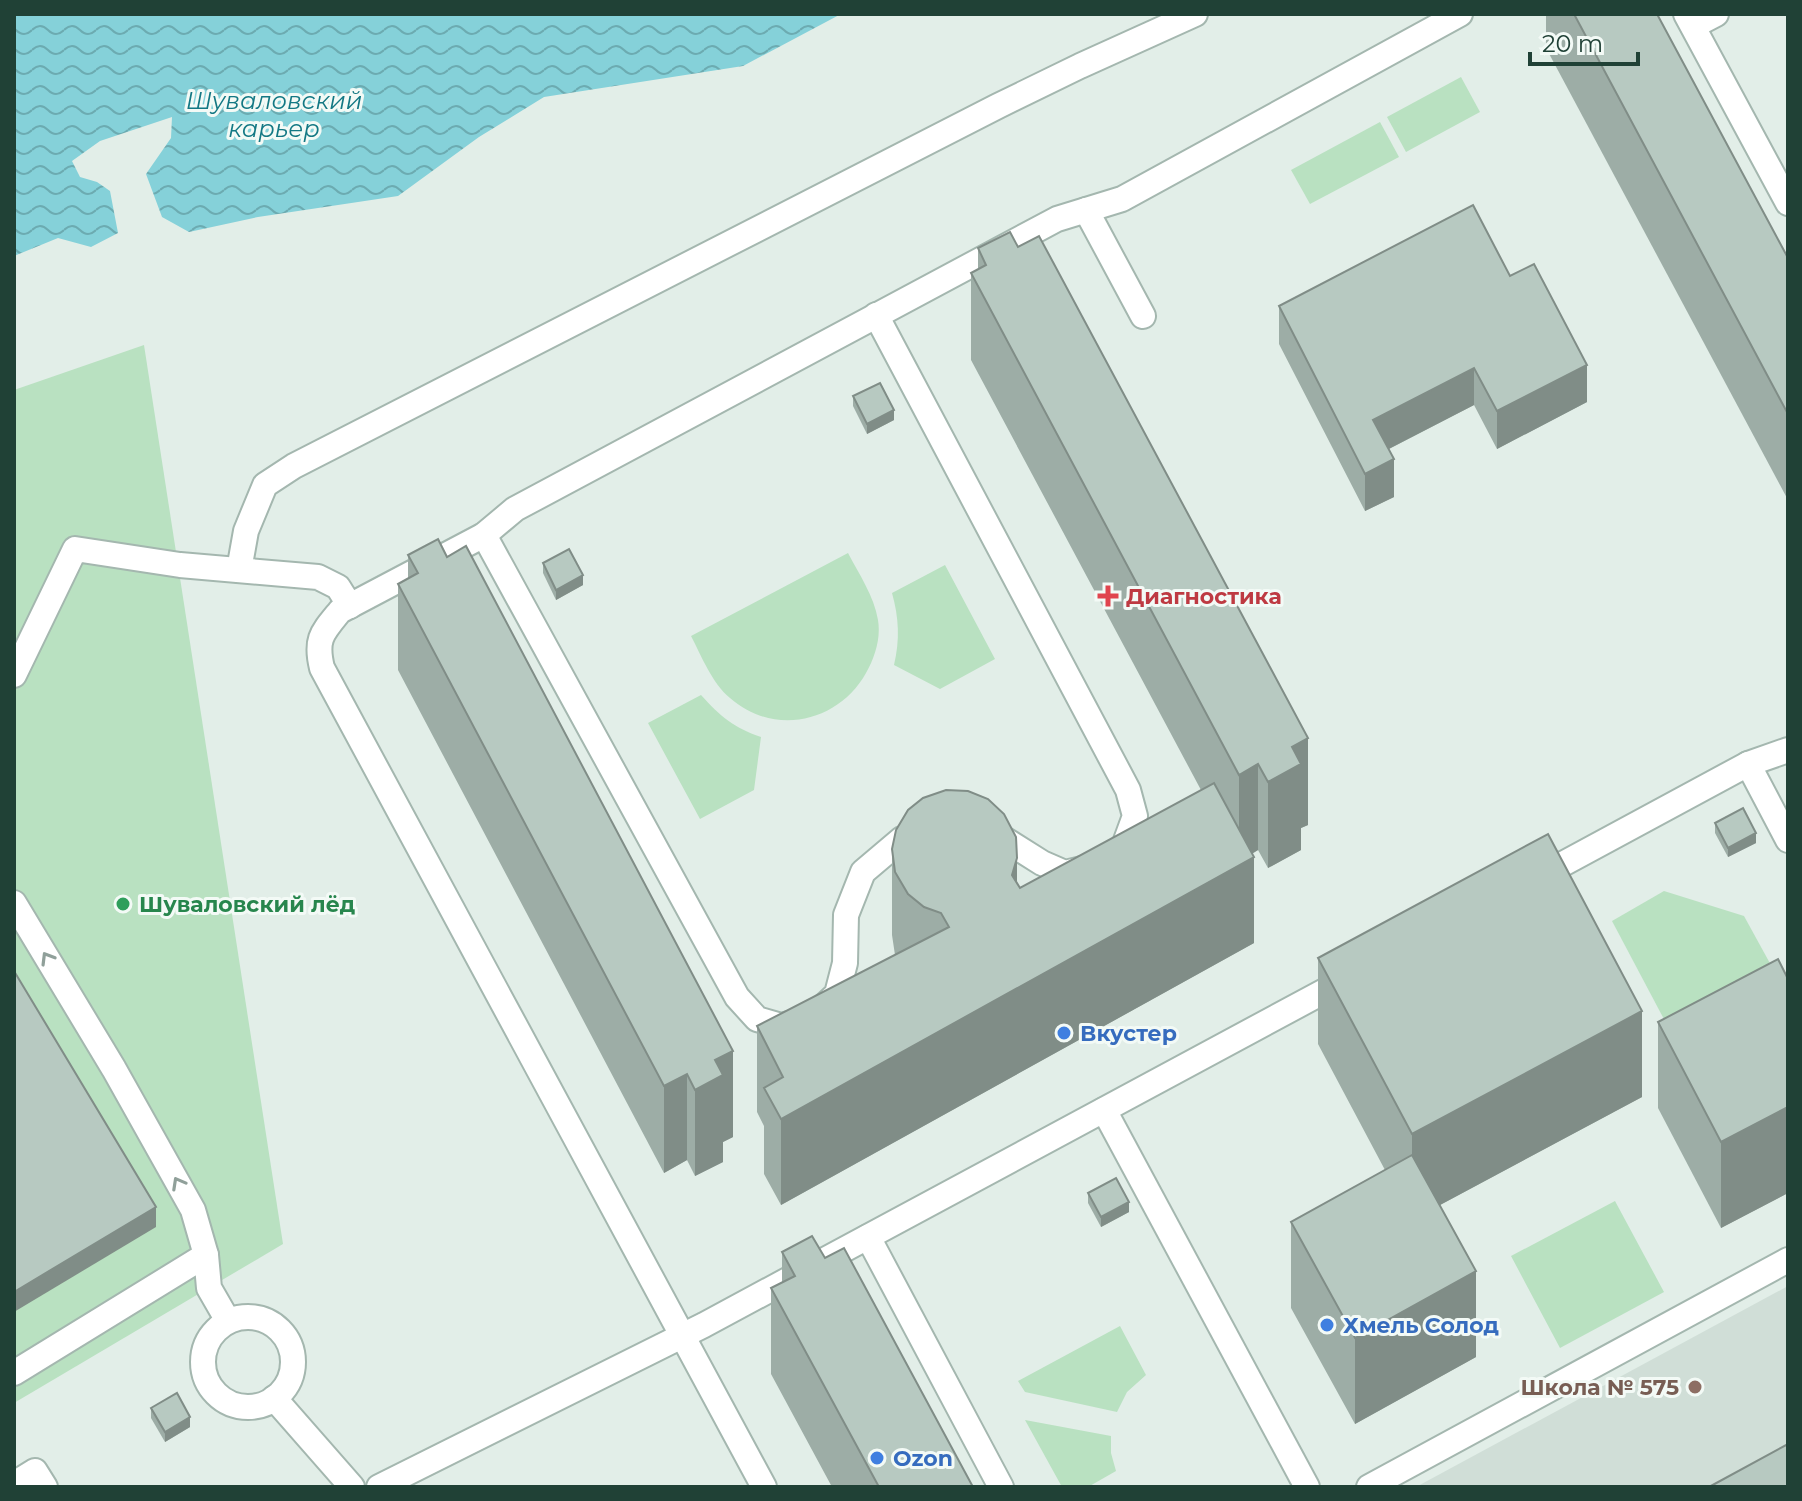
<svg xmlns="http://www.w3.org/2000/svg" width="1802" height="1501" font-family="Montserrat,sans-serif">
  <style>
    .built { fill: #d0ded7 }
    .green { fill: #b9e1c1 }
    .water { fill: url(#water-waves) }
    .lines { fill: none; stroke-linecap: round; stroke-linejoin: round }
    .minor-casing { stroke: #a4b7af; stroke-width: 28 }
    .minor { stroke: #fff; stroke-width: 24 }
    .wall { fill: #9dada6 }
    .shaded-wall { fill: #808d87 }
    .building { fill: #b7c9c1; stroke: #808d87; stroke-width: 2 }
    .oneway { stroke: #90a09a }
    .health-dot { fill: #e0444e; stroke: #f3faf6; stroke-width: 3 }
    .leisure-dot { fill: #2e9e5b; stroke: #f3faf6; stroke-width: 3 }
    .shop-dot { fill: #3f7fe0; stroke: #f3faf6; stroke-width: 3 }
    .education-dot { fill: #8d6e63; stroke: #f3faf6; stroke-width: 3 }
    .labels { text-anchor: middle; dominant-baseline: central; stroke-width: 6; stroke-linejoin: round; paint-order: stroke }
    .health-label { font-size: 22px; font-weight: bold; fill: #be3a42; stroke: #f3faf6; text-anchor: start }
    .leisure-label { font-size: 22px; font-weight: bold; fill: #27864d; stroke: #f3faf6; text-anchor: start }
    .shop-label { font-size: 22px; font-weight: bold; fill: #366cbe; stroke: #f3faf6; text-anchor: start }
    .education-label { font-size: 22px; font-weight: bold; fill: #785e54; stroke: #f3faf6; text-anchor: end }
    .water-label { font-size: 24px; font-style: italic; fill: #137884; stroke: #f3faf6 }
  </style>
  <defs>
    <pattern id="water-waves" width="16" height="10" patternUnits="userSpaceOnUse" patternTransform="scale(2)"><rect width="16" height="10" fill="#85d1d9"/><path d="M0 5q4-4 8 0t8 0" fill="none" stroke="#6cabb1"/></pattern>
  </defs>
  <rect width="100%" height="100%" fill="#e2eee8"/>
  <path class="built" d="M1788 1286V1487H1416Z"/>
  <g class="green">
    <path d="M1461 77 1480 112 1406 152 1387 117Z"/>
    <path d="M1380 122 1399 157 1310 204 1291 170Z"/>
    <path d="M144 345 283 1244 14 1403V390Z"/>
    <path d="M848 553C859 574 874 596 878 620 881 638 875 657 866 673 839 722 774 737 730 698 712 683 702 657 691 636Z"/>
    <path d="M945 565 995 659 940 689 894 665C900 640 899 618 892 593Z"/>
    <path d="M701 695C720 716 734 728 761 737L754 790 700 819 648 723Z"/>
    <path d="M1664 891 1744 916 1772 967 1666 1023 1612 921Z"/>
    <path d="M1615 1201 1664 1292 1560 1348 1511 1256Z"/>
    <path d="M1120 1326 1146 1375 1127 1392 1117 1412 1025 1392 1018 1381Z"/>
    <path d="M1025 1420 1111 1436V1453L1116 1471 1088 1487H1062Z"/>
  </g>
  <path class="water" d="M14 14H841L743 66 544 97 479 137 398 196 258 217 189 232 162 217 146 174 171 138 172 117 100 141 72 161 80 177 97 182 110 191 118 233 91 247 58 238 14 256Z"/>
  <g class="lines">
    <defs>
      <g id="minor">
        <path d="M1686 14 1788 203"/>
        <path d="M1693 26 1716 14"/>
        <path d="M1086 210 1143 316"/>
        <path d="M876 315 1128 790 1135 816 1124 846 1098 865 1065 873 1042 863 996 834 988 833"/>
        <path d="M484 535 737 997 757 1019 781 1026 811 1018 837 994 845 963 846 915 863 872 902 839 921 834"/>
        <path d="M239 570 246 531 265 485 294 466 998 106 1080 66 1195 14"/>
        <path d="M14 675 75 549 180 565 318 577 338 587 350 606"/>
        <path d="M1748 764 1788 840"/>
        <path d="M1535 879 1748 764 1788 750"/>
        <path d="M14 903 114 1069 193 1210 206 1255"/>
        <path d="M1104 1110 1307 1487"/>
        <path d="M868 1237 1001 1487"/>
        <circle cx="248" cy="1362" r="45"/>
        <path d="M14 1373 206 1255 209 1288 228 1321"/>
        <path d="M274 1398 352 1487"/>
        <path d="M14 1484 35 1471 45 1487"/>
        <path d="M379 1487 704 1325 1347 979"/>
        <path d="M764 1487 322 668C315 639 322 633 340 611L484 535 515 509 1057 219 1122 199 1460 14"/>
        <path d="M1369 1487 1788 1260"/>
      </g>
    </defs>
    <use href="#minor" class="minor-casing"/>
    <use href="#minor" class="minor"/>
  </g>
  <g class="wall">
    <path d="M1546 14H1657L1788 258V500L1546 48Z"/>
    <path d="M978 248 1308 825 1301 828V850L1268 868 1258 850 1252 854 1254 943 781 1205 764 1174V1126L757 1112V1026L895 955 892 935V849L1017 883 1020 888 1201 790 971 360V273L978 270Z"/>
    <path d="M1510 276 1587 402 1497 449 1474 405 1389 449 1394 497 1365 511 1279 344V306Z"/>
    <path d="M853 396 894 420 867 434 853 406Z"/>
    <path d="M408 555 733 1137 723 1142V1162L695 1176 687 1160 664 1173 398 670V584L408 578Z"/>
    <path d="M543 563 583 585 556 600 543 573Z"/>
    <path d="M1715 823 1756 843 1728 857 1715 833Z"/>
    <path d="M1318 958 1642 1097 1440 1205 1476 1357 1355 1424 1291 1308V1222L1385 1170 1318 1044Z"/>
    <path d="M1788 979V1193L1721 1228 1658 1108V1022Z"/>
    <path d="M1088 1193 1129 1212 1101 1227 1088 1203Z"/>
    <path d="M782 1252 825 1258 973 1487H832L771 1374V1288L782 1282Z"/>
    <path d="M151 1408 190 1427 165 1442 151 1418Z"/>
  </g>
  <g class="shaded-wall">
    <path d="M1587 365V402L1497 449V411Z"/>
    <path d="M1474 368V405L1373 457V420Z"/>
    <path d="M894 410V420L867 434V424Z"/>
    <path d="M1394 459V497L1365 511V474Z"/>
    <path d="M583 575V585L556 600V590Z"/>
    <path d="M1308 738V825L1301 828V850L1268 868V782L1292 747Z"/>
    <path d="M1258 764V850L1239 861V775Z"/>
    <path d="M1756 833V843L1728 857V848Z"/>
    <path d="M1254 857V943L781 1205V1119Z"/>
    <path d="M1017 858V944L1012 875Z"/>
    <path d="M1642 1011V1097L1412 1220V1134Z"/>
    <path d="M733 1051V1137L723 1142V1162L695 1176V1090L715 1060Z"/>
    <path d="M687 1074V1160L664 1173V1086Z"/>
    <path d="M1788 1107V1193L1721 1228V1142Z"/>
    <path d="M1129 1202V1212L1101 1227V1217Z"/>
    <path d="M156 1207V1227L14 1312V1292Z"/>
    <path d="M1476 1271V1357L1355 1424V1338Z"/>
    <path d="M190 1417V1427L165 1442V1432Z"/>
  </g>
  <g class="building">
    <path d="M1574 14H1657L1788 258V414Z"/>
    <path d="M1473 205 1510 276 1534 264 1587 365 1497 411 1474 368 1373 420 1394 459 1365 474 1279 306Z"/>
    <path d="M1010 232 1018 247 1039 236 1308 738 1292 747 1301 764 1268 782 1258 764 1239 775 971 273 986 265 978 248Z"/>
    <path d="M880 383 894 410 867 424 853 396Z"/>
    <path d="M438 539 447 557 466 546 733 1051 715 1060 723 1075 695 1090 687 1074 664 1086 398 584 418 573 408 555Z"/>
    <path d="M569 549 583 575 556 590 543 563Z"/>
    <path d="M1214 783 1254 857 781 1119 764 1088 783 1077 757 1026 949 927 941 913 924 907 908 894 895 872 892 849 896 830 908 810 923 798 946 790 968 791 988 799 1004 814 1016 837 1017 858 1012 875 1020 888Z"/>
    <path d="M1743 808 1756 833 1728 848 1715 823Z"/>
    <path d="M1548 834 1642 1011 1412 1134 1318 958Z"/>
    <path d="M1778 959 1788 979V1107L1721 1142 1658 1022Z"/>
    <path d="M14 971 156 1207 14 1292Z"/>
    <path d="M1412 1155 1476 1271 1355 1338 1291 1222Z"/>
    <path d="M1116 1178 1129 1202 1101 1217 1088 1193Z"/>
    <path d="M812 1236 825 1258 844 1248 973 1487H879L771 1288 795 1276 782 1252Z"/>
    <path d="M177 1393 190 1417 165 1432 151 1408Z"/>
    <path d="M1788 1444V1487H1709Z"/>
  </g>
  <defs><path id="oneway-chevron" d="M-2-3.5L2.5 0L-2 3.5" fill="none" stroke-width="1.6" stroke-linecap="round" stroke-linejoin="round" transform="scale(2)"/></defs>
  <g class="oneway">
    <use href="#oneway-chevron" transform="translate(47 958) rotate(-121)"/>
    <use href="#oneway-chevron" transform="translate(178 1183) rotate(-119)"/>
  </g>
  <path class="health-dot" d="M1104 584h8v8h8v8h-8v8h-8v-8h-8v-8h8z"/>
  <circle class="leisure-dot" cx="123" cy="904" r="8"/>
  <g class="shop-dot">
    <circle cx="1064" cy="1033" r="8"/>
    <circle cx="1327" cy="1325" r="8"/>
    <circle cx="877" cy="1458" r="8"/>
  </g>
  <circle class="education-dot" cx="1695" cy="1387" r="8"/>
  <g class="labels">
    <g class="health-label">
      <text x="1126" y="596">Диагностика</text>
    </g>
    <g class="leisure-label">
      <text x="139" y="904">Шуваловский лёд</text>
    </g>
    <g class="shop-label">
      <text x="1080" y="1033">Вкустер</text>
      <text x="1343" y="1325">Хмель Солод</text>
      <text x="893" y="1458">Ozon</text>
    </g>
    <g class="education-label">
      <text x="1679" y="1387">Школа № 575</text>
    </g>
    <g class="water-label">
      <text x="274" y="100">Шуваловский<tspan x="274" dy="28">карьер</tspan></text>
    </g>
  </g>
  <rect width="1802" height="1501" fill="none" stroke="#204136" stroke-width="32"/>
  <path d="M1530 52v12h108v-12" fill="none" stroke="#204136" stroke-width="4"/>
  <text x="1542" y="52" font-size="24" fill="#204136" stroke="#f3faf6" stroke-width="6" paint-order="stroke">20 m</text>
</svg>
